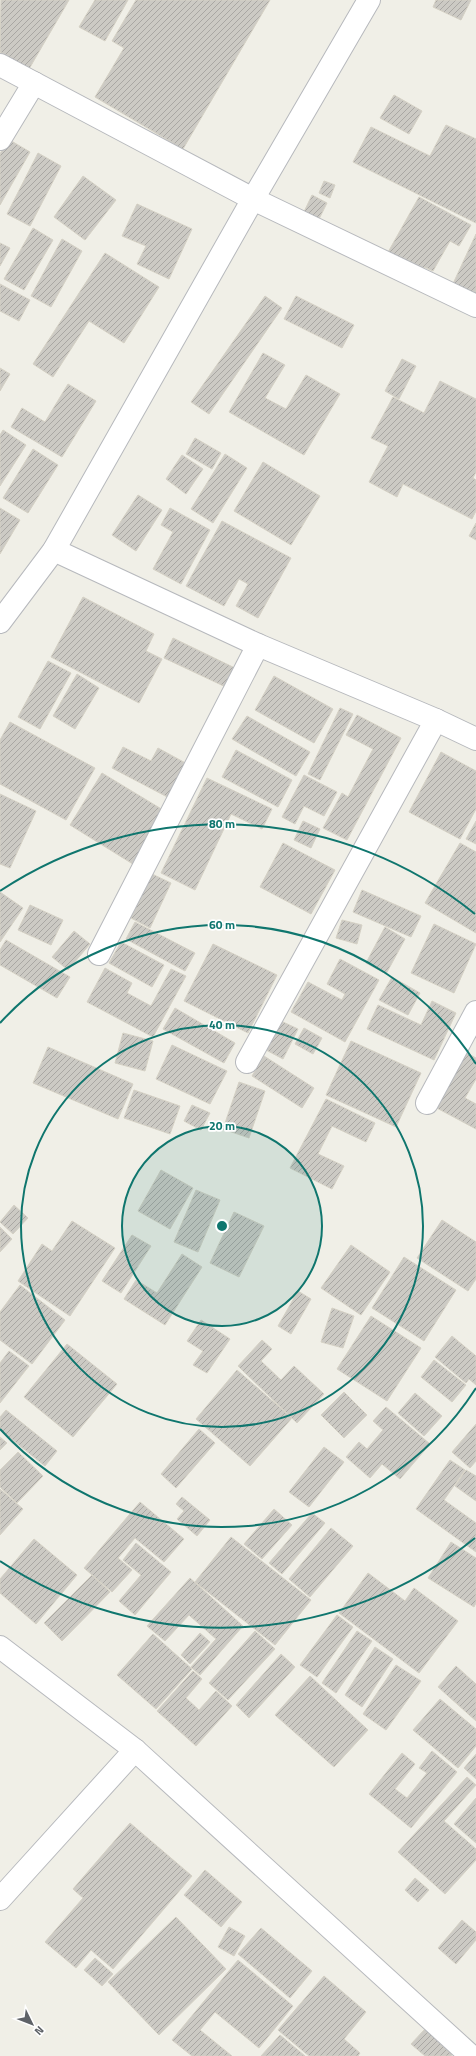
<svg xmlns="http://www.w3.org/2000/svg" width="476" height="2056" font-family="'Titillium Web',sans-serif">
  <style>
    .building { fill: url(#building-hatch); stroke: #d5d1c5 }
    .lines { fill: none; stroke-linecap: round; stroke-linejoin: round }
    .street-casing { stroke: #b7b9bd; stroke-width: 24 }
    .street { stroke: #fff; stroke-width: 22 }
    .ring { fill: none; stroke: #0f766e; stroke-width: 2 }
    .centre { fill: #0f766e; stroke: #fff; stroke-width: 2 }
    .ring-label { font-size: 12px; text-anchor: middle; font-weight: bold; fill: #0f766e; stroke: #fff; stroke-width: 3.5; stroke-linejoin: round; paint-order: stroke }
  </style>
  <defs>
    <pattern id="building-hatch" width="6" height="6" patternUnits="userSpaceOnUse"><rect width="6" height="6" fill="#cccac4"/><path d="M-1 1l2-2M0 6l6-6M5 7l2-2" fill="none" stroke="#a9a7a3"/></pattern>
  </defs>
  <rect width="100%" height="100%" fill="#f0efe7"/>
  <g class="building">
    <path d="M1 0H69L29 69 0 52Z"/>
    <path d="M95 0H128L105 41 79 27Z"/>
    <path d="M136 0H270L183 149 95 97 124 48 112 41Z"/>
    <path d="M436 0H471L461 20 433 7Z"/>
    <path d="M394 95 422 111 409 134 380 118Z"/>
    <path d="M446 125 476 139V223L353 162 371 127 430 156Z"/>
    <path d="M8 139 30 152 0 205V154Z"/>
    <path d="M38 153 61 166 30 226 7 214Z"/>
    <path d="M83 176 116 200 85 240 54 217Z"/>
    <path d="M324 181 335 185 330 198 319 193Z"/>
    <path d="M312 195 327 203 317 223 302 216Z"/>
    <path d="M419 197 471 225 459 246 450 241 433 271 424 267 420 273 387 254Z"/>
    <path d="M137 204 192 229 169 279 137 264 146 246 122 236Z"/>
    <path d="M33 228 53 240 24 290 4 279Z"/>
    <path d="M476 234V299L451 288Z"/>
    <path d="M62 239 82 251 51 307 31 296Z"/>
    <path d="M0 243 10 248 0 266Z"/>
    <path d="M105 253 159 287 124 343 89 321 53 377 33 364Z"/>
    <path d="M0 284 30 300 19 321 0 311Z"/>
    <path d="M265 296 282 308 209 414 191 402Z"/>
    <path d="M296 296 354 325 342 348 284 319Z"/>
    <path d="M263 353 285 365 265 398 286 409 306 375 340 394 304 455 229 412Z"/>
    <path d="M402 359 416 366 399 399 385 391Z"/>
    <path d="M0 368 10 374 0 391Z"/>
    <path d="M440 381 476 399V472L473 478 476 480V511L472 519 403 484 397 497 369 482 388 446 371 438 393 397 424 413Z"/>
    <path d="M68 384 96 401 62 457 11 427 22 408 45 422Z"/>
    <path d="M3 430 26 445 0 486V435Z"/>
    <path d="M195 438 221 453 212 469 186 454Z"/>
    <path d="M33 449 58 465 28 513 3 498Z"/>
    <path d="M225 454 247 468 213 523 191 509Z"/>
    <path d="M182 455 203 469 186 494 166 479Z"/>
    <path d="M263 462 320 496 291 545 234 511Z"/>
    <path d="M138 495 162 510 136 551 112 535Z"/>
    <path d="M0 508 20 520 0 554Z"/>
    <path d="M170 508 210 530 181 584 153 569 173 532 161 525Z"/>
    <path d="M222 521 291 558 258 618 236 606 248 584 239 579 224 606 186 586Z"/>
    <path d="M476 523V540L469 536Z"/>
    <path d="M83 597 154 634 146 651 162 659 139 703 51 657Z"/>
    <path d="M173 638 239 670 230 689 164 658Z"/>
    <path d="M48 661 71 673 40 729 18 717Z"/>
    <path d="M77 674 99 688 75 729 53 716Z"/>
    <path d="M274 676 333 709 314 743 255 710Z"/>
    <path d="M340 708 353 714 320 780 308 774Z"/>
    <path d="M357 715 401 738 347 840 323 828 342 793 348 797 373 749 346 735Z"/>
    <path d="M247 716 310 752 296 776 232 739Z"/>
    <path d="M10 722 95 768 66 820 0 784V740Z"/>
    <path d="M123 747 151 761 158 748 191 766 173 800 112 768Z"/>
    <path d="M236 750 292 780 278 807 222 777Z"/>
    <path d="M441 752 476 771V809L460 839 409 812Z"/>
    <path d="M102 773 168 813 136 866 70 825Z"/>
    <path d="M304 775 337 792 324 816 304 806 295 824 282 817Z"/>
    <path d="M207 778 272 809 262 829 231 814 195 890 161 873Z"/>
    <path d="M0 794 36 811 10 868 0 864Z"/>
    <path d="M303 821 320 829 311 848 294 840Z"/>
    <path d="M476 821V844L466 839Z"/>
    <path d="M283 843 335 870 311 914 260 887Z"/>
    <path d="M460 843 476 852V933L425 903Z"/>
    <path d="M152 874 171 883 150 928 131 918Z"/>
    <path d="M362 890 421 916 411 937 353 912Z"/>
    <path d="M0 892 23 908 0 942Z"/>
    <path d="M30 905 63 920 51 945 18 930Z"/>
    <path d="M342 920 362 925 357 944 336 938Z"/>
    <path d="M135 922 195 953 185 971 126 939Z"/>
    <path d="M434 924 476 944 454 993 411 973Z"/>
    <path d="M385 927 405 939 386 974 366 963Z"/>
    <path d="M74 931 90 944 68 970 52 957Z"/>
    <path d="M6 940 70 977 57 998 0 965V950Z"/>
    <path d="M121 942 164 965 152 987 109 963Z"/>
    <path d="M213 944 277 975 248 1033 184 1001Z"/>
    <path d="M340 959 379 980 345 1042 291 1012 308 982 342 1000 345 994 327 984Z"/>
    <path d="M105 968 132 983 127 993 151 1006 171 969 186 976 153 1037 87 1002Z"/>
    <path d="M392 977 420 993 408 1015 379 1000Z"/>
    <path d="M432 1001 456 1013 434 1060 367 1029 378 1005 421 1025Z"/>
    <path d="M175 1008 235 1043 224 1063 163 1029Z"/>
    <path d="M281 1021 298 1029 283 1059 266 1050Z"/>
    <path d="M304 1028 322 1038 313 1054 295 1044Z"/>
    <path d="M123 1033 153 1041 145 1071 115 1063Z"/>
    <path d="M351 1041 421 1073 396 1127 326 1095Z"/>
    <path d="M172 1045 227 1071 210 1104 156 1079Z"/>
    <path d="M48 1047 133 1084 118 1119 33 1083Z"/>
    <path d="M463 1051 476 1058V1079L465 1098 476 1104V1129L433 1106Z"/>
    <path d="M264 1056 314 1088 302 1108 252 1076Z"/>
    <path d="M239 1082 265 1091 249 1138 223 1129Z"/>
    <path d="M134 1090 180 1106 170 1134 124 1118Z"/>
    <path d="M326 1099 375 1123 366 1142 332 1126 318 1154 344 1166 332 1189 290 1168Z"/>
    <path d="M192 1105 210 1113 201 1130 184 1121Z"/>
    <path d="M161 1170 193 1188 170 1229 138 1211Z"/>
    <path d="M196 1190 220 1200 198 1252 174 1242Z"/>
    <path d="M14 1205 28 1218 13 1234 0 1222Z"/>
    <path d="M234 1212 264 1226 239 1277 210 1263Z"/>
    <path d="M442 1220 476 1242V1279L468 1291 417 1258Z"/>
    <path d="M72 1221 115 1248 70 1316 18 1281 42 1244 52 1251Z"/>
    <path d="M0 1227 12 1239 0 1252Z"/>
    <path d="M132 1235 151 1246 121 1293 102 1281Z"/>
    <path d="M351 1245 390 1272 361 1315 321 1288Z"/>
    <path d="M182 1254 202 1267 165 1325 124 1299 136 1280 157 1293Z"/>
    <path d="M404 1257 456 1290 424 1341 372 1308Z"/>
    <path d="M20 1285 65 1320 32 1364 0 1340V1312Z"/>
    <path d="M298 1291 311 1299 291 1334 278 1326Z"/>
    <path d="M332 1308 354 1316 343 1348 321 1342Z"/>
    <path d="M371 1316 421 1348 387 1401 337 1369Z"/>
    <path d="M201 1320 230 1339 207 1373 193 1365 203 1351 187 1341Z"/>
    <path d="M452 1336 476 1356V1385L469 1379 466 1383 435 1357Z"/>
    <path d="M262 1340 272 1349 261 1361 281 1380 294 1366 324 1394 297 1423 238 1366Z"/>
    <path d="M67 1344 117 1384 73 1437 24 1397Z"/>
    <path d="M9 1351 29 1366 0 1403V1363Z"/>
    <path d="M434 1360 466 1385 452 1402 421 1377Z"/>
    <path d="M237 1370 292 1418 250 1466 196 1419Z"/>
    <path d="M344 1392 367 1415 344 1438 321 1415Z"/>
    <path d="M415 1393 442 1416 424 1436 398 1413Z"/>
    <path d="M386 1407 430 1444 400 1479 382 1464 370 1478 346 1457 359 1442 367 1449 383 1430 373 1421Z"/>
    <path d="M6 1410 57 1451 45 1466 0 1430V1417Z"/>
    <path d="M476 1424V1461L470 1468 452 1452Z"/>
    <path d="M199 1429 215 1443 176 1488 161 1474Z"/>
    <path d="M0 1437 7 1443 0 1450Z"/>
    <path d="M324 1447 344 1462 309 1507 289 1492Z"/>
    <path d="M18 1452 43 1476 17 1503 0 1487V1470Z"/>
    <path d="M450 1460 465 1470 444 1500 476 1523V1552L416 1509Z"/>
    <path d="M466 1470 476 1476V1501L455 1486Z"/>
    <path d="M0 1489 23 1509 0 1535Z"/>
    <path d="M182 1497 210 1520 197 1536 177 1519 184 1511 176 1504Z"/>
    <path d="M140 1502 184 1539 164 1562 135 1538 118 1558 132 1570 112 1592 84 1568Z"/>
    <path d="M274 1509 292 1525 262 1559 244 1544Z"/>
    <path d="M312 1513 325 1523 282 1574 269 1563Z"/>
    <path d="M331 1528 353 1546 310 1597 289 1579Z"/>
    <path d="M231 1537 311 1600 275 1645 195 1582Z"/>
    <path d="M34 1539 77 1575 36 1624 0 1593V1579Z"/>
    <path d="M451 1542 476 1558V1603L474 1607 428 1578Z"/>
    <path d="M136 1543 171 1572 135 1615 119 1601 141 1575 123 1560Z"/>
    <path d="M368 1573 405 1601 414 1588 458 1621 419 1673 339 1613Z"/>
    <path d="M92 1575 110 1592 62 1641 44 1623Z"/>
    <path d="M190 1578 243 1626 200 1675 191 1667 216 1639 189 1615 165 1641 147 1626Z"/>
    <path d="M337 1615 353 1627 317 1677 300 1665Z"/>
    <path d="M255 1631 275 1649 228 1700 209 1683Z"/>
    <path d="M357 1631 372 1641 336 1693 322 1683Z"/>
    <path d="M200 1633 210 1642 190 1664 181 1655Z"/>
    <path d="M153 1634 192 1669 156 1709 117 1675Z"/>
    <path d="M375 1647 393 1659 362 1707 345 1695Z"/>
    <path d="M281 1654 295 1667 249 1718 236 1705Z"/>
    <path d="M396 1665 421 1681 386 1730 363 1714Z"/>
    <path d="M456 1666 476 1684V1721L438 1687Z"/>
    <path d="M193 1671 202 1679 186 1698 199 1710 216 1691 232 1706 196 1746 157 1711Z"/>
    <path d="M310 1676 368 1730 334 1767 275 1715Z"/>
    <path d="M440 1699 476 1729V1746L458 1768 413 1730Z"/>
    <path d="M432 1751 457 1772 411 1828 369 1794 402 1753 415 1764 395 1789 407 1798 427 1773 419 1768Z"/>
    <path d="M476 1754V1779L464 1768Z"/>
    <path d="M467 1777 476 1785 444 1821 476 1849V1860L445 1894 398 1852Z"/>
    <path d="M476 1798V1843L454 1824Z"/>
    <path d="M130 1823 192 1876 113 1969 91 1950 76 1968 45 1942 83 1898 73 1889Z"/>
    <path d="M205 1870 242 1902 221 1927 184 1895Z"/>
    <path d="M415 1878 429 1890 418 1902 405 1890Z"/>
    <path d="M176 1917 226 1969 159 2035 108 1982Z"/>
    <path d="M462 1920 476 1932V1940L456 1964 438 1948Z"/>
    <path d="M229 1927 245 1936 234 1956 218 1947Z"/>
    <path d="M261 1928 312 1971 290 1998 238 1954Z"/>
    <path d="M95 1958 113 1974 102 1986 84 1970Z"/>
    <path d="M238 1960 293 2006 259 2048 215 2012 200 2030 232 2056H192L172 2040Z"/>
    <path d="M324 1976 366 2012 344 2039 360 2053 358 2056H309L278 2030Z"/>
    <path d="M425 2029 452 2054 451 2056H425L411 2044Z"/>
    <path d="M280 2035 305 2056H261Z"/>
  </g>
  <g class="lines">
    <defs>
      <g id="street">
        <path d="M0 65 253 199 476 306"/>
        <path d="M0 139 34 83"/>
        <path d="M54 550 258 645 436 720 476 739"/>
        <path d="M0 622 54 550 253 199 369 0"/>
        <path d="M99 954 258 645"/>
        <path d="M247 1062 436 720"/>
        <path d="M427 1103 476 1012"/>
        <path d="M0 1647 135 1750 471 2056"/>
        <path d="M0 1899 135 1750"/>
      </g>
    </defs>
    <use href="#street" class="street-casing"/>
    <use href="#street" class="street"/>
  </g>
  <circle cx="222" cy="1226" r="100" fill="#0f766e" fill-opacity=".12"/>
  <g class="ring">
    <circle cx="222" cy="1226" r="100"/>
    <circle cx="222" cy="1226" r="201"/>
    <path d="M476 1388A301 301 0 0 1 0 1429M0 1023A301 301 0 0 1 476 1064"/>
    <path d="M475 1538A402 402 0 0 1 0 1561M0 891A402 402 0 0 1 475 914"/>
  </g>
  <circle cx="222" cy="1226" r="6" class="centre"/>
  <g class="ring-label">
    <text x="222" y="828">80 m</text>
    <text x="222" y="929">60 m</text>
    <text x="222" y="1029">40 m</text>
    <text x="222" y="1130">20 m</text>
  </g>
  <g transform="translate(32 2024) rotate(133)" stroke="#ffffff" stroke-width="3" paint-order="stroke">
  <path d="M0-3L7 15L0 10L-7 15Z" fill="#5e6267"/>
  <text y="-6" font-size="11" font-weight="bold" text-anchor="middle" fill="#5e6267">N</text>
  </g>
</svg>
